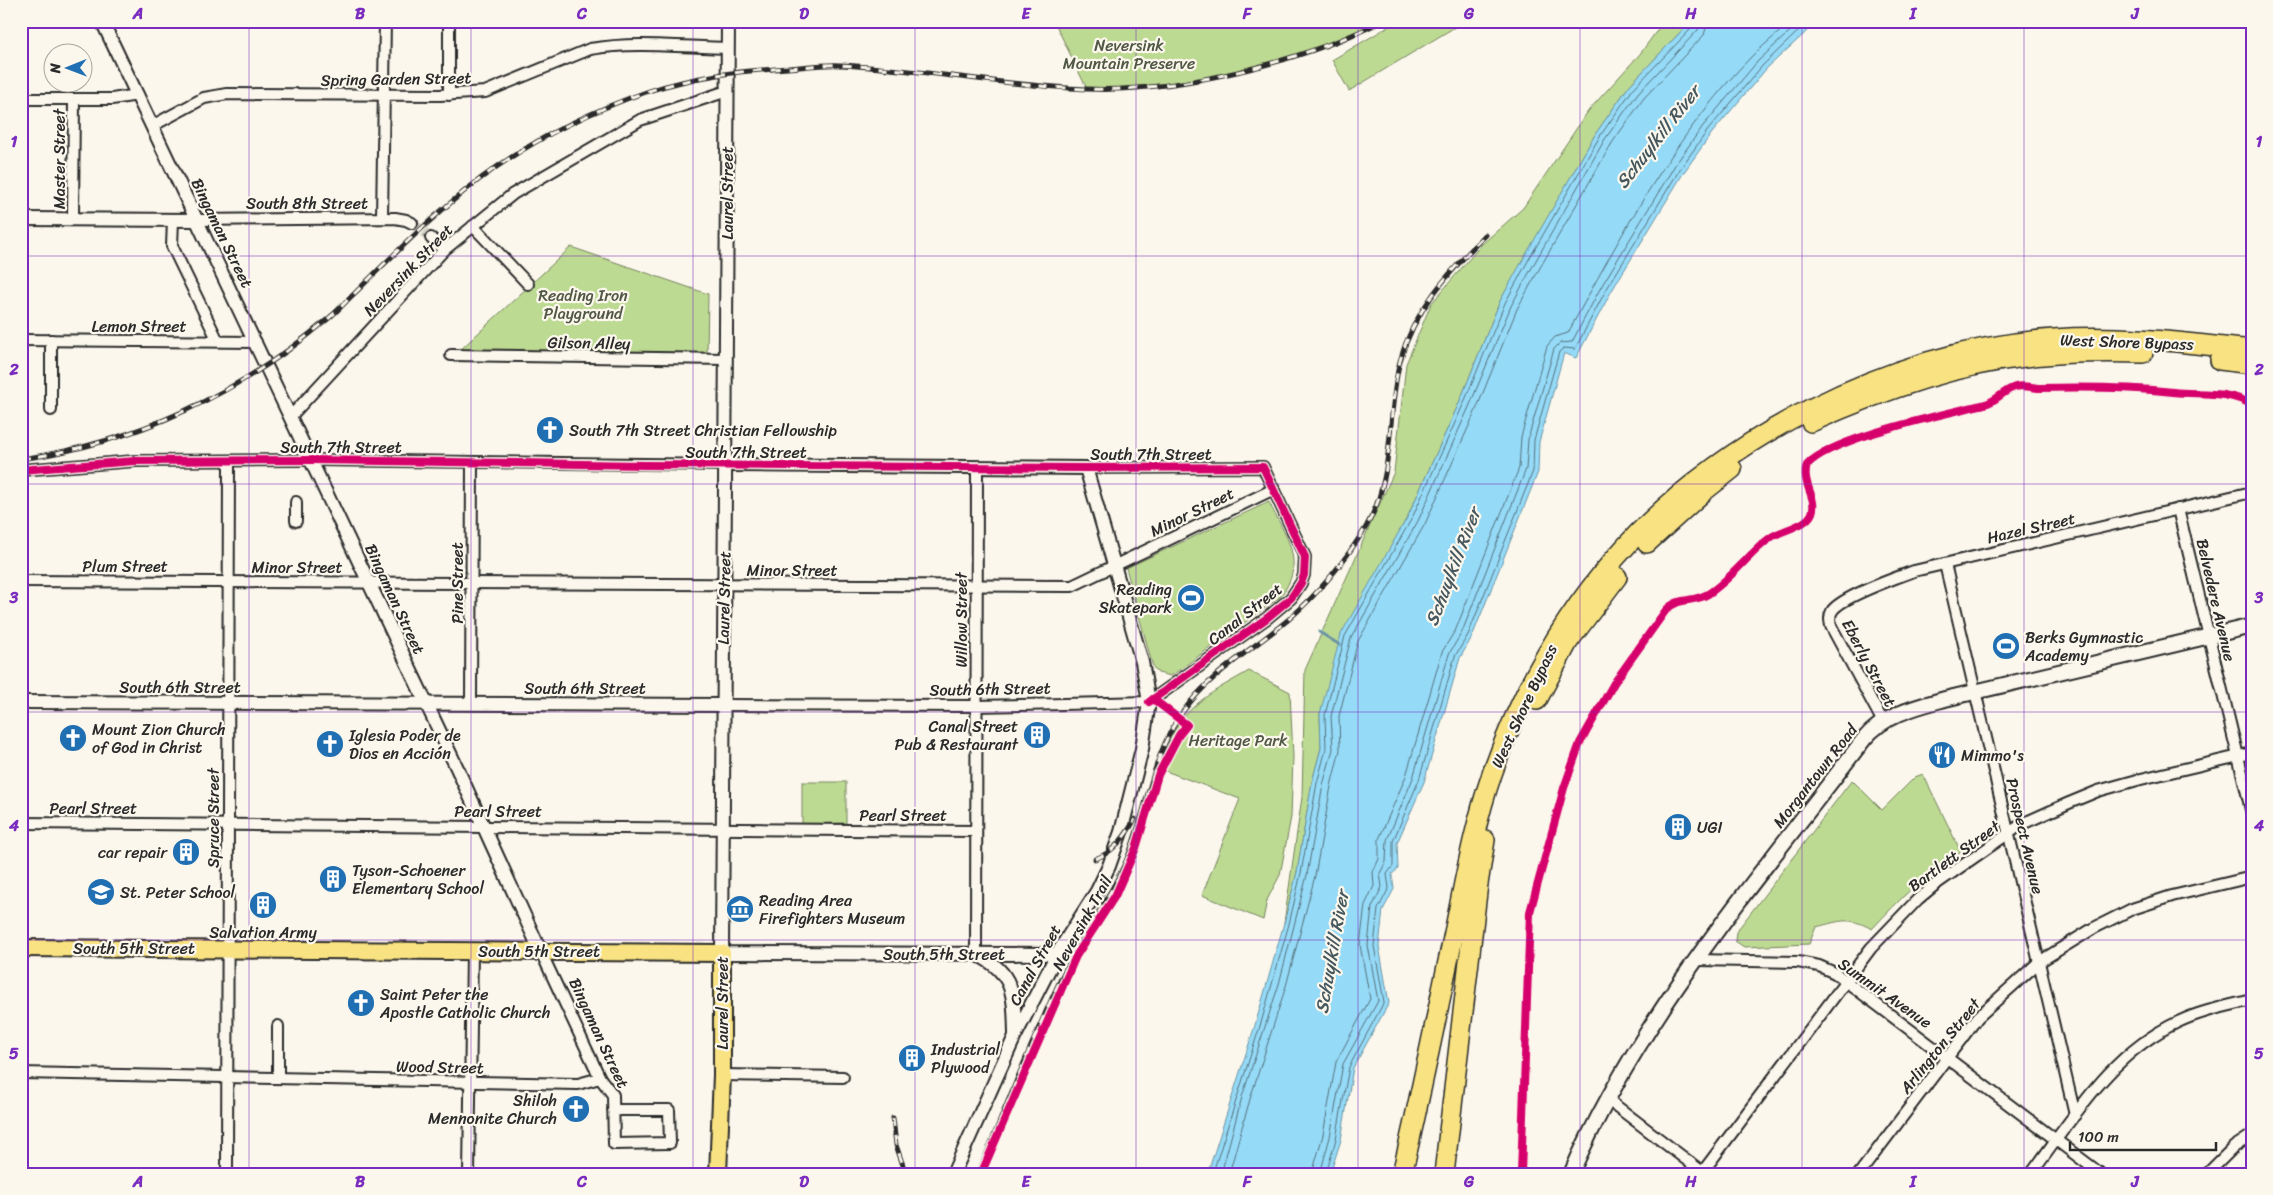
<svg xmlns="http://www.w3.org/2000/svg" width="2273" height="1195" font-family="Sriracha,sans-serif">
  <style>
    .green { fill: #bdda92; stroke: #74825e }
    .water { fill: #95daf7; stroke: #6b94a5 }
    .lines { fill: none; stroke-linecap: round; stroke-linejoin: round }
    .shore { stroke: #55717d; stroke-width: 1 }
    .stream { stroke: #6b94a5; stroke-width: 3 }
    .minor-tunnel { stroke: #d1cec5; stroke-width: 10; stroke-dasharray: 10 5; stroke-linecap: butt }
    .minor-casing { stroke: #2b2b2b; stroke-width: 14 }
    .tertiary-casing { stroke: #2b2b2b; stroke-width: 16 }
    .secondary-casing { stroke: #2b2b2b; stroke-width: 18 }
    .primary-casing { stroke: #2b2b2b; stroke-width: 20 }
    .motorway-casing { stroke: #2b2b2b; stroke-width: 22 }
    .minor { stroke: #fbf7ec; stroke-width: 10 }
    .tertiary { stroke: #fbf7ec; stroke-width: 12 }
    .secondary { stroke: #fbf7ec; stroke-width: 14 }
    .primary { stroke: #f8e281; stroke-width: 16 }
    .motorway { stroke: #f8e281; stroke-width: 19 }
    .rail-casing { stroke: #2b2b2b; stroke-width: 5 }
    .rail { stroke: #fbf7ec; stroke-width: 3; stroke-dasharray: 9; stroke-linecap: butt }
    .cycleway-casing { stroke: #fbf7ec; stroke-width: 11 }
    .cycleway { stroke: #d6006c; stroke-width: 8 }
    .grid { fill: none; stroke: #7b2cbf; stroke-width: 1; stroke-opacity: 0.55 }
    .labels { text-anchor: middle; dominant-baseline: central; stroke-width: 4.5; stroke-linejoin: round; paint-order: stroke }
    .park-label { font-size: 16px; fill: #505745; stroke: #fbf7ec }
    .street-label { font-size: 16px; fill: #2b2b2b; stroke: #fbf7ec }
    .poi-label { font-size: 16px; fill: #2b2b2b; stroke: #fbf7ec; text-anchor: start }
    .water-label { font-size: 18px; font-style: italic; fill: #46575e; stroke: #fbf7ec }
    .neatline { fill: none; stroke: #7b2cbf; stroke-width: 2 }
    .grid-label { font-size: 16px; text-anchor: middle; font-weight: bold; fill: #7b2cbf }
  </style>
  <rect width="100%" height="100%" fill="#fbf7ec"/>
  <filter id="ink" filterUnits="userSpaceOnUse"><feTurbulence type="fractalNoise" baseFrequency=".02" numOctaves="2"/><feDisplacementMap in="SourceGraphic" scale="10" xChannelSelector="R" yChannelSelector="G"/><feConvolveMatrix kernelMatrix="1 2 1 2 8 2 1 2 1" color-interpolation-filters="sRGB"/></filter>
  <g filter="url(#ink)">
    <g class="green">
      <path d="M1054 21H1382C1301 67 1179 87 1087 89Z"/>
      <path d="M1398 21H1465L1349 91 1332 60Z"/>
      <path d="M1660 21H1691L1629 86 1596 133 1500 301 1459 403 1408 516 1377 572 1320 714 1321 748 1312 782 1297 872 1284 923 1302 797 1305 670 1394 472 1406 364 1431 304 1482 244 1523 208 1589 110 1640 54 1661 25Z"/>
      <path d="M571 247 708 294 707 355 459 351Z"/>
      <path d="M1269 502C1285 536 1308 562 1280 597L1171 676 1158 673 1153 667 1126 568Z"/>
      <path d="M1249 671 1290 692 1293 756 1291 817 1280 875 1267 900 1263 920 1202 895 1240 799 1163 770C1160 760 1164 754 1168 744 1182 706 1216 690 1249 671Z"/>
      <path d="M1923 774 1961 852C1926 872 1899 900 1872 929 1848 916 1841 921 1816 927L1809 944 1744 947 1735 941 1736 932 1852 780 1882 810 1915 777Z"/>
      <path d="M802 782H846V823L802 824Z"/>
    </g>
    <path class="water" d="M1691 21H1816L1803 35 1767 68 1712 133 1684 172 1611 292 1576 358 1564 353 1539 442 1538 472 1472 637 1460 658 1424 782 1397 843 1398 869 1392 874 1394 889 1383 910 1379 946 1389 1003 1353 1068 1341 1140 1330 1174H1210L1209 1169 1256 1022 1284 923 1297 872 1312 782 1321 748 1320 714 1341 634 1408 516 1459 403 1500 301 1525 256 1596 133 1629 86Z"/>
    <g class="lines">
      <g class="shore">
        <path d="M1215 1174 1214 1169 1261 1023 1289 924 1301 873 1317 783 1326 749 1325 715 1345 636 1412 518 1463 405 1505 303 1529 259 1600 136 1633 89 1689 31 1694 21"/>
        <path d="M1221 1174 1242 1097 1279 984 1307 875 1323 785 1333 749 1331 716 1351 638 1418 521 1469 407 1511 306 1535 262 1605 139 1638 93 1698 30 1700 21"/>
        <path d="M1229 1174 1250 1099 1286 986 1315 876 1331 786 1340 750 1339 716 1358 641 1425 524 1476 410 1517 309 1541 266 1612 143 1644 98 1704 35 1708 21"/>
        <path d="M1312 1174 1323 1135 1336 1062 1370 999 1360 945 1365 905 1374 886 1373 872 1379 859V839L1406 776 1442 652 1456 629 1519 468 1521 437 1547 346 1555 337 1568 333C1619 238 1676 132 1754 54 1766 43 1779 33 1791 21"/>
        <path d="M1320 1174 1330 1137 1343 1064 1378 1001 1368 945 1372 907 1382 887 1380 873 1386 862 1387 840 1413 778 1449 654 1462 632 1526 469 1528 439 1554 349 1560 343 1572 342 1601 287 1675 165 1703 126 1758 61 1801 21"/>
        <path d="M1326 1174 1336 1139 1349 1067 1384 1002 1374 946 1378 909 1389 888 1387 874 1393 866V841L1419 780 1455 656 1468 635 1533 471 1534 440 1559 352 1564 348 1575 349 1606 290 1680 169 1708 130 1763 65 1809 21"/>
      </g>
      <path class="stream" d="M1319 632 1340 645"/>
      <path class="minor-tunnel" d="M412 223 431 238"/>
      <defs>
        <g id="minor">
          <path d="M449 21V95"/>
          <path d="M21 99H112L138 95"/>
          <path d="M152 126 204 98 227 94 440 95 485 92 590 49C635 41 682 47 728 48"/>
          <path d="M382 218 385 21"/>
          <path d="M73 219 74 99"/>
          <path d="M173 220 172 246 218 341"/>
          <path d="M197 220 395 218 406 220 412 223"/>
          <path d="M473 226 528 284"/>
          <path d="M431 238 444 250"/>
          <path d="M21 340 256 342"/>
          <path d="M451 355 726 359"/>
          <path d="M51 410V340"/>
          <path d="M291 416 444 250 513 194 640 120 727 91"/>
          <path d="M21 470 135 461 312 460 725 465"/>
          <path d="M2178 509 2252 814"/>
          <path d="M296 521V502"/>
          <path d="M1945 564 2075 1115"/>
          <path d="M21 581 1072 586 1274 489"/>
          <path d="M471 704 472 462"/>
          <path d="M723 705 976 706 1149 702 1267 618 1291 598 1301 583 1304 575 1305 557 1263 467 1086 468"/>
          <path d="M1883 722 1831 626C1830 621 1829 616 1832 611 1841 597 1898 577 1914 571L2252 492"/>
          <path d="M21 823 975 831"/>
          <path d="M540 950 600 1078 613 1095 614 1144 670 1143 669 1110H613"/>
          <path d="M976 954 977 467"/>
          <path d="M1697 960 1798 962 1819 966 1835 973 2101 1174"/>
          <path d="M278 1026V1078"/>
          <path d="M21 1073 578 1084 600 1078"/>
          <path d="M722 1075 843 1077"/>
          <path d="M1607 1099 1705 1174"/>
          <path d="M227 1174 229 461"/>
          <path d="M469 1174 472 951"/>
          <path d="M1701 1174 1871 948 1918 899 1936 884 2022 824 2069 803 2098 791 2141 779 2252 753"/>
          <path d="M1859 1174 1978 1017 2039 962 2094 928 2132 909 2172 896 2252 877"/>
          <path d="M2031 1174C2074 1117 2111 1053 2178 1022 2201 1011 2227 1006 2252 1000"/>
          <path d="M2207 1174 2234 1147 2252 1135"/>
        </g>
        <g id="tertiary">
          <path d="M102 21 457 768 540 950"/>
          <path d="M728 21 722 953 1057 954"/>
          <path d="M21 219 197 220"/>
          <path d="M725 465 1086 468 1142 662 1149 702 1142 749 1121 832 1109 866 1097 891 1057 954 1015 1036 953 1174"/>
          <path d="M21 702 723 705"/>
          <path d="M978 955C1015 973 1014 997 1015 1034"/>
        </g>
        <path id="secondary" d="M1571 1174C1641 1013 1759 877 1864 739 1885 714 1916 707 1945 699L2252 626"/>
        <path id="primary" d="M21 948 722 953V1075L718 1174"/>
        <g id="motorway">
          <path d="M2220 360 2252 364"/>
          <path d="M1811 422C1878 392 1952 365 2025 357 2065 352 2104 352 2143 353"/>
          <path d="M1647 543 1703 492 1732 469"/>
          <path d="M1537 700 1568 642 1617 577"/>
          <path d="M1402 1174C1421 1094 1437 1013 1454 933 1465 879 1474 826 1492 774 1551 607 1655 487 1812 408 1888 370 1969 345 2054 339 2119 334 2187 343 2252 350"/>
          <path d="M1444 1174 1478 884 1485 840"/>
        </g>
      </defs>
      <use href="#minor" class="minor-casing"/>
      <use href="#tertiary" class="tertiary-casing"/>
      <use href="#secondary" class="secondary-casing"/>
      <use href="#primary" class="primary-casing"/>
      <use href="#motorway" class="motorway-casing"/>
      <use href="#minor" class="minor"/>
      <use href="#tertiary" class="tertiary"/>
      <use href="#secondary" class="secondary"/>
      <use href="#primary" class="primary"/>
      <use href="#motorway" class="motorway"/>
      <defs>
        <g id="rail">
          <path d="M21 459C136 443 241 393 329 318 339 310 347 300 356 292 386 262 416 232 448 205 506 154 576 116 649 91 695 76 740 71 788 68 805 67 823 64 840 65 922 69 1004 86 1086 89 1176 93 1302 62 1382 21"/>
          <path d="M1095 859C1114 852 1125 837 1135 819"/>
          <path d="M893 1118 896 1145 906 1174"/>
          <path d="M978 1174C1006 1107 1033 1037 1064 972 1083 934 1109 900 1126 861 1147 813 1151 756 1182 713 1210 673 1252 650 1289 619 1319 593 1345 561 1366 527 1396 476 1386 416 1400 361 1414 309 1450 272 1485 235"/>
        </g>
      </defs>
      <use href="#rail" class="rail-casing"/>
      <use href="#rail" class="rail"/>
      <defs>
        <g id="cycleway">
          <path d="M21 470 135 461 312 460 646 465 1086 468 1263 467 1305 557 1304 575 1301 583 1291 598 1267 618 1149 702"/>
          <path d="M981 1174 1076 956 1115 896 1136 848 1158 775 1179 735 1187 725 1153 699"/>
          <path d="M1521 1174 1530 912 1564 788 1580 743 1614 683 1666 610C1680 596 1693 603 1708 594 1732 579 1748 554 1770 538 1782 529 1806 527 1812 513 1818 498 1801 484 1807 465 1830 438 1946 414 1985 404 1997 401 2004 390 2015 387 2022 385 2030 387 2038 388 2083 387 2128 387 2173 392 2200 395 2228 390 2252 405"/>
        </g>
      </defs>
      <use href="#cycleway" class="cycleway-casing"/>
      <use href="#cycleway" class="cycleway"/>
    </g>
  </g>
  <path class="grid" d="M249 21V1174M471 21V1174M693 21V1174M915 21V1174M1136 21V1174M1358 21V1174M1580 21V1174M1802 21V1174M2024 21V1174M21 256H2252M21 484H2252M21 712H2252M21 940H2252"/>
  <defs>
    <symbol id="church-disc" viewBox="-11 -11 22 22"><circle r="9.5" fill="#1f6fb2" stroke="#fbf7ec"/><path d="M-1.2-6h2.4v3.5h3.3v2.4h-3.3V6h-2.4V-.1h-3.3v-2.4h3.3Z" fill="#fff"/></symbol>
    <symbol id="stadium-disc" viewBox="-11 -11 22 22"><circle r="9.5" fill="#1f6fb2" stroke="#fbf7ec"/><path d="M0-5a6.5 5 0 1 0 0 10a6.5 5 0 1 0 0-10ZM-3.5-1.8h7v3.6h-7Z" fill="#fff"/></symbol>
    <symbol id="building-disc" viewBox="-11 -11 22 22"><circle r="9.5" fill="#1f6fb2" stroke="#fbf7ec"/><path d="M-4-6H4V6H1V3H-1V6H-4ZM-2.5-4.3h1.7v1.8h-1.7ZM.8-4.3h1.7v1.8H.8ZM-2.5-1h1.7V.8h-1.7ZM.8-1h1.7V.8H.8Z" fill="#fff"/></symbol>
    <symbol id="restaurant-disc" viewBox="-11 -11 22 22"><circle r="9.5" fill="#1f6fb2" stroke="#fbf7ec"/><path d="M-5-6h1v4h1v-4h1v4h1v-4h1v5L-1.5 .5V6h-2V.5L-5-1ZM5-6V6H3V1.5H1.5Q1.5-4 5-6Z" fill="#fff"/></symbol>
    <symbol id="school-disc" viewBox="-11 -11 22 22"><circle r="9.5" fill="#1f6fb2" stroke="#fbf7ec"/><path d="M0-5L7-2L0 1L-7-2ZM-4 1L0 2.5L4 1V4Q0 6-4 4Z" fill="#fff"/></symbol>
    <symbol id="museum-disc" viewBox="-11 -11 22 22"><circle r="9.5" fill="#1f6fb2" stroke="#fbf7ec"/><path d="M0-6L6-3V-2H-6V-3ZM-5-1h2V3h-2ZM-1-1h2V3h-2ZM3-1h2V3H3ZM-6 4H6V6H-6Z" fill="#fff"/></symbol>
  </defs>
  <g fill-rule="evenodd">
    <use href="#church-disc" x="534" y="414" width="32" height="32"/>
    <use href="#stadium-disc" x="1175" y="582" width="32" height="32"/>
    <use href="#stadium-disc" x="1990" y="630" width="32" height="32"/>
    <use href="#building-disc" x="1021" y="719" width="32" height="32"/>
    <use href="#church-disc" x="57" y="722" width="32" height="32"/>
    <use href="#church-disc" x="314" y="728" width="32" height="32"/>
    <use href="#restaurant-disc" x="1926" y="739" width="32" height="32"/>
    <use href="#building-disc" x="1662" y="811" width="32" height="32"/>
    <use href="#building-disc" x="170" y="836" width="32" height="32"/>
    <use href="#building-disc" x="317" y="863" width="32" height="32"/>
    <use href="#school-disc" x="85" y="876" width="32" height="32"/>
    <use href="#building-disc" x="247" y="889" width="32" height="32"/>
    <use href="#museum-disc" x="724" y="893" width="32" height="32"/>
    <use href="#church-disc" x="345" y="987" width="32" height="32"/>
    <use href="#building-disc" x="896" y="1042" width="32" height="32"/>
    <use href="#church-disc" x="560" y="1093" width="32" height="32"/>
  </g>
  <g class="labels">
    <g class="park-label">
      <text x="1129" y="45">Neversink<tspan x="1129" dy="18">Mountain Preserve</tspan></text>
      <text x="583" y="295">Reading Iron<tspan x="583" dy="18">Playground</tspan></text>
      <text x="1238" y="740">Heritage Park</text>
    </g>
    <g class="street-label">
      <text transform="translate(396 79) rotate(-1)">Spring Garden Street</text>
      <text transform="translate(59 159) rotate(-90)">Master Street</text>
      <text transform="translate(727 193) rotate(-90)">Laurel Street</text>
      <text x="307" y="203">South 8th Street</text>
      <text transform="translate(222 233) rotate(64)">Bingaman Street</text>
      <text transform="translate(408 270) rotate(-46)">Neversink Street</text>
      <text x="139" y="326">Lemon Street</text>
      <text transform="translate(2127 342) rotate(2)">West Shore Bypass</text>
      <text transform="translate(589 343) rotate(1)">Gilson Alley</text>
      <text x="341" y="447">South 7th Street</text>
      <text x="746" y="452">South 7th Street</text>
      <text x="1151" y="454">South 7th Street</text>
      <text transform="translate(1192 512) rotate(-26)">Minor Street</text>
      <text transform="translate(2031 528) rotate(-13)">Hazel Street</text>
      <text x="125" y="566">Plum Street</text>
      <text x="297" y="567">Minor Street</text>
      <text x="792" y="570">Minor Street</text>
      <text transform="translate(457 583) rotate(-90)">Pine Street</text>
      <text transform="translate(724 598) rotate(-89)">Laurel Street</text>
      <text transform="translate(395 599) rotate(65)">Bingaman Street</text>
      <text transform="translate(2216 600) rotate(77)">Belvedere Avenue</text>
      <text transform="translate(1245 614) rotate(-38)">Canal Street</text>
      <text transform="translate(961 620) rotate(-90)">Willow Street</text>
      <text transform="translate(1869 663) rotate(62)">Eberly Street</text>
      <text x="180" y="687">South 6th Street</text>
      <text x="585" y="688">South 6th Street</text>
      <text transform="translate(990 689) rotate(-1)">South 6th Street</text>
      <text transform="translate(1524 706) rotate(-65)">West Shore Bypass</text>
      <text transform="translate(1815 776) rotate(-52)">Morgantown Road</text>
      <text x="93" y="808">Pearl Street</text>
      <text x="498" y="811">Pearl Street</text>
      <text x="903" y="815">Pearl Street</text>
      <text transform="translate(213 818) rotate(-90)">Spruce Street</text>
      <text transform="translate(2025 836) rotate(77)">Prospect Avenue</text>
      <text transform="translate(1954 856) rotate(-36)">Bartlett Street</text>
      <text transform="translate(1082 923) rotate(-61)">Neversink Trail</text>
      <text x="134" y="948">South 5th Street</text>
      <text x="539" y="951">South 5th Street</text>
      <text x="944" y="954">South 5th Street</text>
      <text transform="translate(1035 965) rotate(-61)">Canal Street</text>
      <text transform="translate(1885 993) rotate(35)">Summit Avenue</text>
      <text transform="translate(722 1003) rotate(-90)">Laurel Street</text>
      <text transform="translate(599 1033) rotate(65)">Bingaman Street</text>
      <text transform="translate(1940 1046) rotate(-51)">Arlington Street</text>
      <text transform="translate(440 1067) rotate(1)">Wood Street</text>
    </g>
    <g class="poi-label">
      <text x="569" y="430">South 7th Street Christian Fellowship</text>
      <text x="1172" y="589" text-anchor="end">Reading<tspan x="1172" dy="18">Skatepark</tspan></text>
      <text x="2025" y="637">Berks Gymnastic<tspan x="2025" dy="18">Academy</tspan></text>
      <text x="1018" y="726" text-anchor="end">Canal Street<tspan x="1018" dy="18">Pub &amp; Restaurant</tspan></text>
      <text x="92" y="729">Mount Zion Church<tspan x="92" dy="18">of God in Christ</tspan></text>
      <text x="349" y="735">Iglesia Poder de<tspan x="349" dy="18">Dios en Acción</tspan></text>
      <text x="1961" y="755">Mimmo's</text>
      <text x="1697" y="827">UGI</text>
      <text x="167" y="852" text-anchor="end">car repair</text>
      <text x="352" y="870">Tyson-Schoener<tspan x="352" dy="18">Elementary School</tspan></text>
      <text x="120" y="892">St. Peter School</text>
      <text x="759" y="900">Reading Area<tspan x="759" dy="18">Firefighters Museum</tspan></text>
      <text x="263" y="932" text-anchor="middle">Salvation Army</text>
      <text x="380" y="994">Saint Peter the<tspan x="380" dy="18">Apostle Catholic Church</tspan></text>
      <text x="931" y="1049">Industrial<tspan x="931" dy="18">Plywood</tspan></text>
      <text x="557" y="1100" text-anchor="end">Shiloh<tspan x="557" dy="18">Mennonite Church</tspan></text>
    </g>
    <g class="water-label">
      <text transform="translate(1658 137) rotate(-52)">Schuylkill River</text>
      <text transform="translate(1453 567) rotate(-69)">Schuylkill River</text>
      <text transform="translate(1332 952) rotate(-80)">Schuylkill River</text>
    </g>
  </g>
  <rect width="2273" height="1195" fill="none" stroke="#fbf7ec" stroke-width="55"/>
  <g transform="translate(68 68) rotate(269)"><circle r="24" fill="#fbf7ec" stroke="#a8a59f"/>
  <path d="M0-4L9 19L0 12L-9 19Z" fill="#1f6fb2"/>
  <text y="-8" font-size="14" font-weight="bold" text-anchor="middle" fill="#2b2b2b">N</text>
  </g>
  <path d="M2070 1142v8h146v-8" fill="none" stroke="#2b2b2b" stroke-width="2.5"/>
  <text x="2078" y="1142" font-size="15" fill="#2b2b2b" stroke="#fbf7ec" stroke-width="4" paint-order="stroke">100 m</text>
  <rect x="28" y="28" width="2218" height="1140" class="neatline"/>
  <g class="grid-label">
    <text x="138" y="19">A</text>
    <text x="360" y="19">B</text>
    <text x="582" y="19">C</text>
    <text x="804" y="19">D</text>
    <text x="1026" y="19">E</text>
    <text x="1247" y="19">F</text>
    <text x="1469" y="19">G</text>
    <text x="1691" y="19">H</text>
    <text x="1913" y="19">I</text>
    <text x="2135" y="19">J</text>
    <text x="14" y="147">1</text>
    <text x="2259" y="147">1</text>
    <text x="14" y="375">2</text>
    <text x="2259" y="375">2</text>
    <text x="14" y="603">3</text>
    <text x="2259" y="603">3</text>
    <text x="14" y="831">4</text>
    <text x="2259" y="831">4</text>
    <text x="14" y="1059">5</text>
    <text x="2259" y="1059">5</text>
    <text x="138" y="1187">A</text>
    <text x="360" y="1187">B</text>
    <text x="582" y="1187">C</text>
    <text x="804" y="1187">D</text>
    <text x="1026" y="1187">E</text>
    <text x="1247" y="1187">F</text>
    <text x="1469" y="1187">G</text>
    <text x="1691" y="1187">H</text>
    <text x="1913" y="1187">I</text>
    <text x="2135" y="1187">J</text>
  </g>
</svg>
